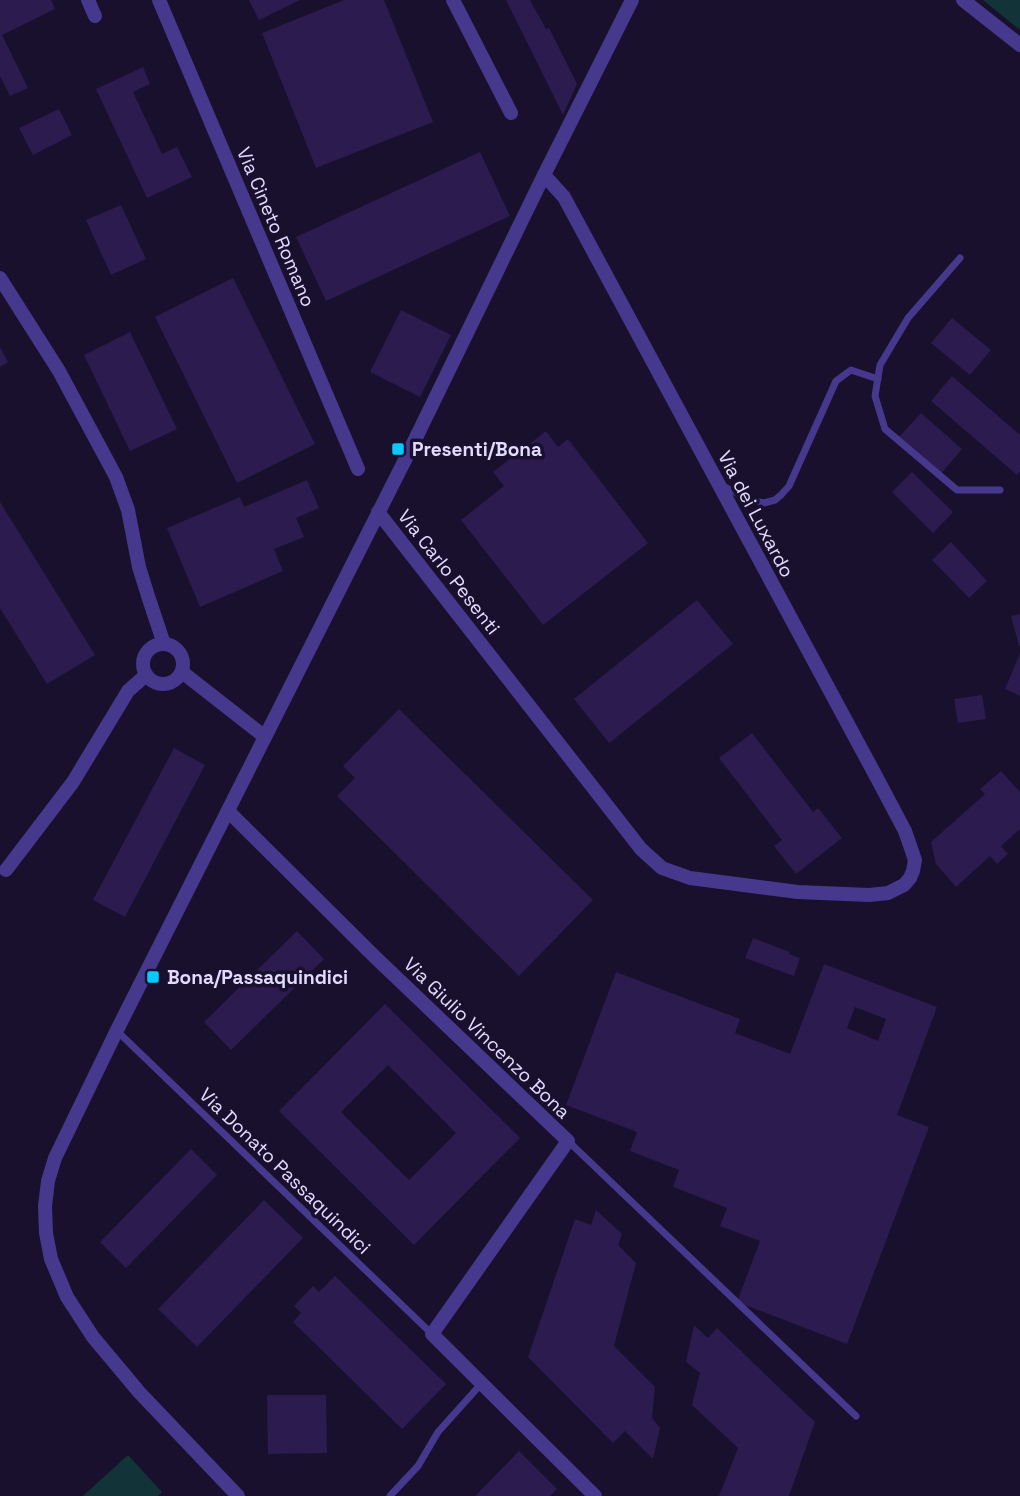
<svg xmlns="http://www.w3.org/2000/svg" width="1020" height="1496" font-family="'Space Grotesk',sans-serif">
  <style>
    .green { fill: #123337 }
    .building { fill: #2b1b4e; fill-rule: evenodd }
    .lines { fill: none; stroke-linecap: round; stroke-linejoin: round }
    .service { stroke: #46388d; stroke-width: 7 }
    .minor { stroke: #46388d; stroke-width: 14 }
    .poi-dot { fill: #07c8ff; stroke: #18102c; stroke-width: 2.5 }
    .labels { text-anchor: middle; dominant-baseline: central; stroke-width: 7; stroke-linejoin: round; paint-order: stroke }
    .street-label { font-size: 19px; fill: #e3dbff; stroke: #18102c }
    .poi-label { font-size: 19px; font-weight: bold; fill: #e3dbff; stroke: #18102c; text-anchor: start }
  </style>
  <rect width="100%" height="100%" fill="#18102c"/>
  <g class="green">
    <path d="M983 0H1020V30Z"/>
    <path d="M128 1455 162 1492 158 1496H83Z"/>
  </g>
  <g class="building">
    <path d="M0 0H51L55 9 2 35 28 88 10 96 0 76Z"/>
    <path d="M249 0H300L259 20Z"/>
    <path d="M344 0H384L433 122 316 168 262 33Z"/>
    <path d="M506 0H530L546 29 549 28 577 84 563 115Z"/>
    <path d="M143 67 150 84 133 92 162 154 177 147 192 177 147 198 96 89Z"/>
    <path d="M59 109 72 135 33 155 19 128Z"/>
    <path d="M480 152 510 216 326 301 296 237Z"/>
    <path d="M121 205 146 259 111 275 86 220Z"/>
    <path d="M233 278 315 444 237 483 155 317Z"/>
    <path d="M401 310 451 335 420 397 370 372Z"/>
    <path d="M952 318 991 350 970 375 931 343Z"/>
    <path d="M130 332 177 429 130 451 84 355Z"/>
    <path d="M0 347 8 362 0 367Z"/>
    <path d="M952 376 1020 435V471L1017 475 931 401Z"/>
    <path d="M921 413 962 449 940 475 898 438Z"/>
    <path d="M546 431 558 447 568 439 648 543 543 625 461 520 504 486 493 472Z"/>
    <path d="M912 472 953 512 933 533 892 492Z"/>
    <path d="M307 480 319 508 296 518 304 537 274 549 283 571 200 607 167 528 240 497 244 507Z"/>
    <path d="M0 502 95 655 47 684 0 608Z"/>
    <path d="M951 542 987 581 969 598 932 560Z"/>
    <path d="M697 600 733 644 609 743 574 699Z"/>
    <path d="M1020 614V646H1019L1011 616Z"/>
    <path d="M1020 653V696L1005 689Z"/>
    <path d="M982 695 986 719 958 723 954 699Z"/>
    <path d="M399 709 593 900 519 976 337 796 355 778 343 766Z"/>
    <path d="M752 733 813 812 818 808 842 838 796 874 774 846 782 840 719 758Z"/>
    <path d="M174 748 205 765 125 917 93 900Z"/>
    <path d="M1001 771 1020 792V829L1001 846 1008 854 997 864 990 856 956 887 936 864 931 842 985 794 980 789Z"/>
    <path d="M297 931 324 959 231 1050 204 1022Z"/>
    <path d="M753 938 790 952 789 954 800 958 794 976 745 958Z"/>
    <path d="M824 964 937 1007 897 1115 929 1127 847 1344 737 1302 760 1241 720 1226 727 1208 673 1187 679 1170 630 1151 637 1132 566 1105 616 972 740 1019 735 1033 790 1054ZM855 1007 886 1019 878 1041 847 1028Z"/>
    <path d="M385 1004 520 1138 414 1245 279 1111ZM388 1065 456 1133 409 1180 341 1112Z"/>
    <path d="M191 1149 217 1175 126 1268 100 1242Z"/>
    <path d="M264 1200 303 1238 197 1347 158 1309Z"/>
    <path d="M596 1210 622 1234 618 1245 636 1263 614 1346 655 1387 652 1418 660 1428 653 1459 625 1431 613 1443 528 1357 575 1219 591 1225Z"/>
    <path d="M335 1276 446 1384 402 1429 293 1322 301 1313 294 1306 313 1286 319 1292Z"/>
    <path d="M694 1325 708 1338 717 1328 815 1422 789 1496H719L738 1448 692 1405 700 1373 686 1362Z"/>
    <path d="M267 1395H326L327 1453 268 1454Z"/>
    <path d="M519 1451 557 1489 550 1496H475Z"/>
  </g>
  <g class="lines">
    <g class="service">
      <path d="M960 258 908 318 880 365 875 396 885 429 957 490H1000"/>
      <path d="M721 485 750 500 764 503 775 500 781 495 789 486 836 381 851 370 878 379"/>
      <path d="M117 1031 432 1334"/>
      <path d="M568 1141 856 1416"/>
      <path d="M390 1496 418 1466 438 1432 481 1384"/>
    </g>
    <g class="minor">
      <path d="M88 0 95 16"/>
      <path d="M159 0 358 469"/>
      <path d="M453 0 511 113"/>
      <path d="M963 0 1020 45"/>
      <path d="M0 278 59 371 116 477 128 510 139 567 148 596 164 644"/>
      <path d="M378 512 641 849 662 868 690 878 798 892 869 895 888 893 904 885 910 878 913 871 915 860 905 831 878 780 564 197 544 175"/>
      <circle cx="163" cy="664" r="20"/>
      <path d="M182 672 265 737"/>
      <path d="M228 811 376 958 568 1141 432 1334 595 1496"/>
      <path d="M6 870 73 782 128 691 146 675"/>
      <path d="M238 1496 139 1392 93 1337 67 1297 51 1259 46 1233 45 1206 48 1181 55 1158 117 1030 407 456 544 175 632 0"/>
    </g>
  </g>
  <g class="poi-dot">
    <rect x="391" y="442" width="14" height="14" rx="3.5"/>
    <rect x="146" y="970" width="14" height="14" rx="3.5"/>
  </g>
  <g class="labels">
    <g class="street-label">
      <text transform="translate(276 227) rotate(67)">Via Cineto Romano</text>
      <text transform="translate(756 514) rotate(62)">Via dei Luxardo</text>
      <text transform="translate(449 572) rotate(52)">Via Carlo Pesenti</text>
      <text transform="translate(487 1038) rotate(44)">Via Giulio Vincenzo Bona</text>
      <text transform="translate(285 1171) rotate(44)">Via Donato Passaquindici</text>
    </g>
    <g class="poi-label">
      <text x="412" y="449">Presenti/Bona</text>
      <text x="167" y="977">Bona/Passaquindici</text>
    </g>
  </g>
</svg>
